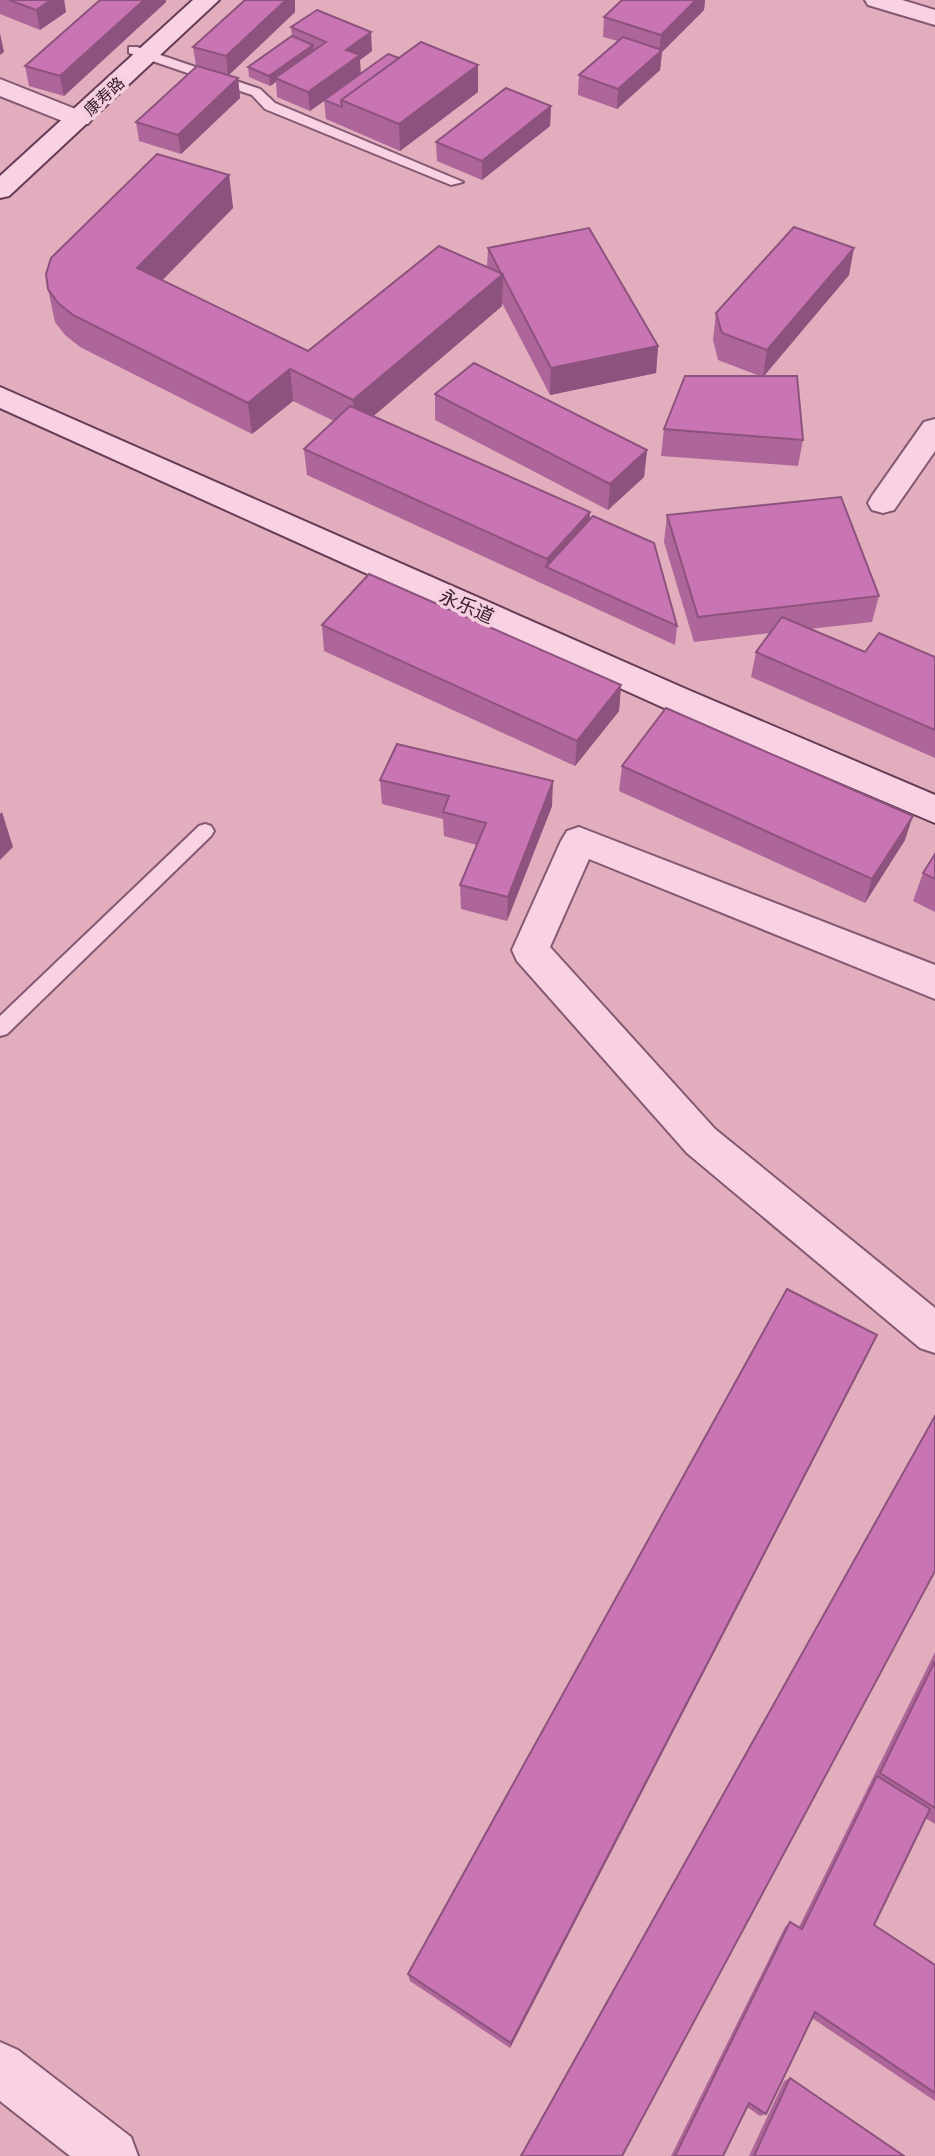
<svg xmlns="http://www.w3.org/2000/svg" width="935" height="2156" font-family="'IBM Plex Serif','Noto Sans SC',serif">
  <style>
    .farmland { fill: #e2adbd }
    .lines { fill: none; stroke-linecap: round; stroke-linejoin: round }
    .lane-casing { stroke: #845873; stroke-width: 4 }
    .street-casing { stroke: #845873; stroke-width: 4 }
    .secondary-casing { stroke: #663b57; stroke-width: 4 }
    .lane { fill: #f8d2e2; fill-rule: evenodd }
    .street { fill: #f8d2e2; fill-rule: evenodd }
    .secondary { fill: #f8d2e2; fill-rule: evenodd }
    .wall { fill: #ae659a }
    .shaded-wall { fill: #8d527d }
    .building { fill: #ca75b3; stroke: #8d527d; stroke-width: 2 }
    .labels { text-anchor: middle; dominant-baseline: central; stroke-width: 7; stroke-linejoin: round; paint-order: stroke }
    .far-street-label { font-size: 16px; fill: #341c2c; stroke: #f4cedf }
    .street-label { font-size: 19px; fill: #341c2c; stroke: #f4cedf }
  </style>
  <rect width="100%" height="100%" fill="#ecbfd3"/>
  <rect class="farmland" x="0" y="0" width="935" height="2156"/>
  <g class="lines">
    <defs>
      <g id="lane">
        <path d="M129 47H137L260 89 275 103 463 182 451 185 265 109 252 95 129 53Z"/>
        <path d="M205 824 211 826 214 831 211 836 7 1034 0 1036V1016L199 826Z"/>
      </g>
      <g id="street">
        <path d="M865 0H902L935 10V25L868 5Z"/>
        <path d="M0 79 88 114 92 119 88 124H70L0 96Z"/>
        <path d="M935 419V451L894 510 883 513 872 510 868 503 872 496 924 422Z"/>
        <path d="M579 827 935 965V999L589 859 550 947 715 1129 935 1308V1353L920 1348 687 1153 517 961 512 950 561 841 567 831Z"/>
        <path d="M0 2042 18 2050 131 2137 138 2156H70L0 2101Z"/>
      </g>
      <g id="secondary">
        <path d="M193 0H219L9 196 0 198V176Z"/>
        <path d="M0 387 686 689 935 795V823L662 707 0 408Z"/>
      </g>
    </defs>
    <use href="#lane" class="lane-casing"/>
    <use href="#street" class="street-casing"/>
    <use href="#secondary" class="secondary-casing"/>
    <use href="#lane" class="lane"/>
    <use href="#street" class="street"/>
    <use href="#secondary" class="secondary"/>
  </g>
  <g class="wall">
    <path d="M0 0H64L66 12 40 30 0 14Z"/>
    <path d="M245 0H295V12L228 75 238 78 240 98 181 154 139 141 136 122 196 66 193 47Z"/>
    <path d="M622 0H705L704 10 662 52 660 70 617 109 578 95 579 75 618 41 603 37 604 17Z"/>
    <path d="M166 2 64 96 29 86 25 66Z"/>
    <path d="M291 27 372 51 360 60V73L478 92 400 151 326 119 324 100 310 111 277 97 276 82 270 86 249 77 248 67 292 36Z"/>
    <path d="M551 106 550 126 482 180 437 161 436 142Z"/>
    <path d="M229 175 233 208 162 280 308 351 487 267 488 248 658 346 656 373 550 395 502 303V306L373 416 590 512V519L677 626 675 645 307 475 304 449 334 421 293 401 252 434 80 347 65 335 55 322 48 289Z"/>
    <path d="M849 275 764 376 803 440 798 466 661 456 664 429 760 376 718 360 713 340 716 313Z"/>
    <path d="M435 394 647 450 644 477 608 510 435 420Z"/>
    <path d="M667 515 879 596 872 622 809 629 865 652 935 657V758L751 677 756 652 770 633 694 642 664 542Z"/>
    <path d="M322 625 621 685 619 711 575 766 324 651Z"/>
    <path d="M622 766 905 840 865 903 619 791Z"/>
    <path d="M380 780 552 806 507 921 461 909 460 885 477 845 444 836 443 819 382 804Z"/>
    <path d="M935 854V912L913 901 923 873Z"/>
    <path d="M877 1335 867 1356 510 2048 410 1981 408 1974Z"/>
    <path d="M935 1415V1571L622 2156H520Z"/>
    <path d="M935 1652V1824L925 1818 874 1925 935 1965V2101L812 2018 766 2114 760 2116 747 2107 723 2156H671L785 1927 790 1922 799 1927Z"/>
    <path d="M790 2078 904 2156H749L784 2081Z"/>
  </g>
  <g class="shaded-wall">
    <path d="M51 0H64L66 12 40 30 36 10Z"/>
    <path d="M144 0H166V2L64 96 60 76Z"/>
    <path d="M286 0H295V12L228 76 226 56Z"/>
    <path d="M696 0H705L704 10 662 52 660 70 617 109 618 89 659 52 661 35Z"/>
    <path d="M371 32 372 51 360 60 361 75 310 111 308 92 346 50Z"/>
    <path d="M0 33 4 52 0 55Z"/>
    <path d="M313 45 314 55 275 78 276 82 270 86 269 76Z"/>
    <path d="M478 65V92L400 151 399 124Z"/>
    <path d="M238 78 240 98 181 154 178 135Z"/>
    <path d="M551 106 550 126 482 180V161Z"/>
    <path d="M229 175 233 208 143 300 137 268Z"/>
    <path d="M854 248 849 275 763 377 767 350Z"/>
    <path d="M503 274 502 306 355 432 353 400Z"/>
    <path d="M658 346 656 373 550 395 551 368Z"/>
    <path d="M290 369 293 401 252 434 248 403Z"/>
    <path d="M647 450 644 477 608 510 610 484Z"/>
    <path d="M590 512 588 538 546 567 547 559Z"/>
    <path d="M621 685 619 711 575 766 577 741Z"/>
    <path d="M553 781 552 806 507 921 508 897Z"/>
    <path d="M2 812 13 847 0 860V814Z"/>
    <path d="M913 816 905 840 865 903 872 879Z"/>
    <path d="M877 1335 867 1356 510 2048 511 2043Z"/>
  </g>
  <g class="building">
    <path d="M9 0H51L36 10Z"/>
    <path d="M100 0H144L60 76 25 66Z"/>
    <path d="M245 0H286L226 56 193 47Z"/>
    <path d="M622 0H696L661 35 604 17Z"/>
    <path d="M317 10 371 32 346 50 360 55 308 92 275 78 326 42 291 27Z"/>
    <path d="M292 36 313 45 269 76 248 67Z"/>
    <path d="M623 37 662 50 618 89 579 75Z"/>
    <path d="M421 42 478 65 399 124 341 100Z"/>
    <path d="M388 54 399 58 341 100 342 107 324 100Z"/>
    <path d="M197 66 238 78 178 135 136 122Z"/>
    <path d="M506 88 551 106 482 161 436 142Z"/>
    <path d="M157 154 229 175 137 268 308 351 439 246 503 274 353 400 290 369 248 403 73 315 58 303 48 289 46 274 51 258Z"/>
    <path d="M794 227 854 248 767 350 722 333 716 313Z"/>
    <path d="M589 228 658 346 551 368 503 276V274L501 273 488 248Z"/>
    <path d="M474 363 647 450 610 484 435 394Z"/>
    <path d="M685 376H797L803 440 664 429Z"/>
    <path d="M350 406 590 512 547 559 304 449Z"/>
    <path d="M841 497 879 596 698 617 667 515Z"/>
    <path d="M593 516 654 543 677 626 546 567Z"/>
    <path d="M369 574 621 685 577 741 322 625Z"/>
    <path d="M782 617 865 652 879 633 935 657V730L756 652Z"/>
    <path d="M666 708 913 816 872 879 622 766Z"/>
    <path d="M397 744 553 781 508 897 460 885 486 823 443 812 449 796 380 780Z"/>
    <path d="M935 854V879L923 873Z"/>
    <path d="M787 1289 877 1335 511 2043 408 1974Z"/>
    <path d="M935 1416V1571L622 2156H521Z"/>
    <path d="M935 1661V1808L880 1773Z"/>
    <path d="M877 1776 930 1809 874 1925 935 1965V2093L815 2012 766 2114 749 2103 723 2156H675L790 1922 802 1929Z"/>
    <path d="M790 2078 904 2156H754Z"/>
  </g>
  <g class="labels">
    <g class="far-street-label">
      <text transform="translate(104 96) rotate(-43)">康寿路</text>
    </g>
    <g class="street-label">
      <text transform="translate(467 606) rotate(24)">永乐道</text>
    </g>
  </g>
</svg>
